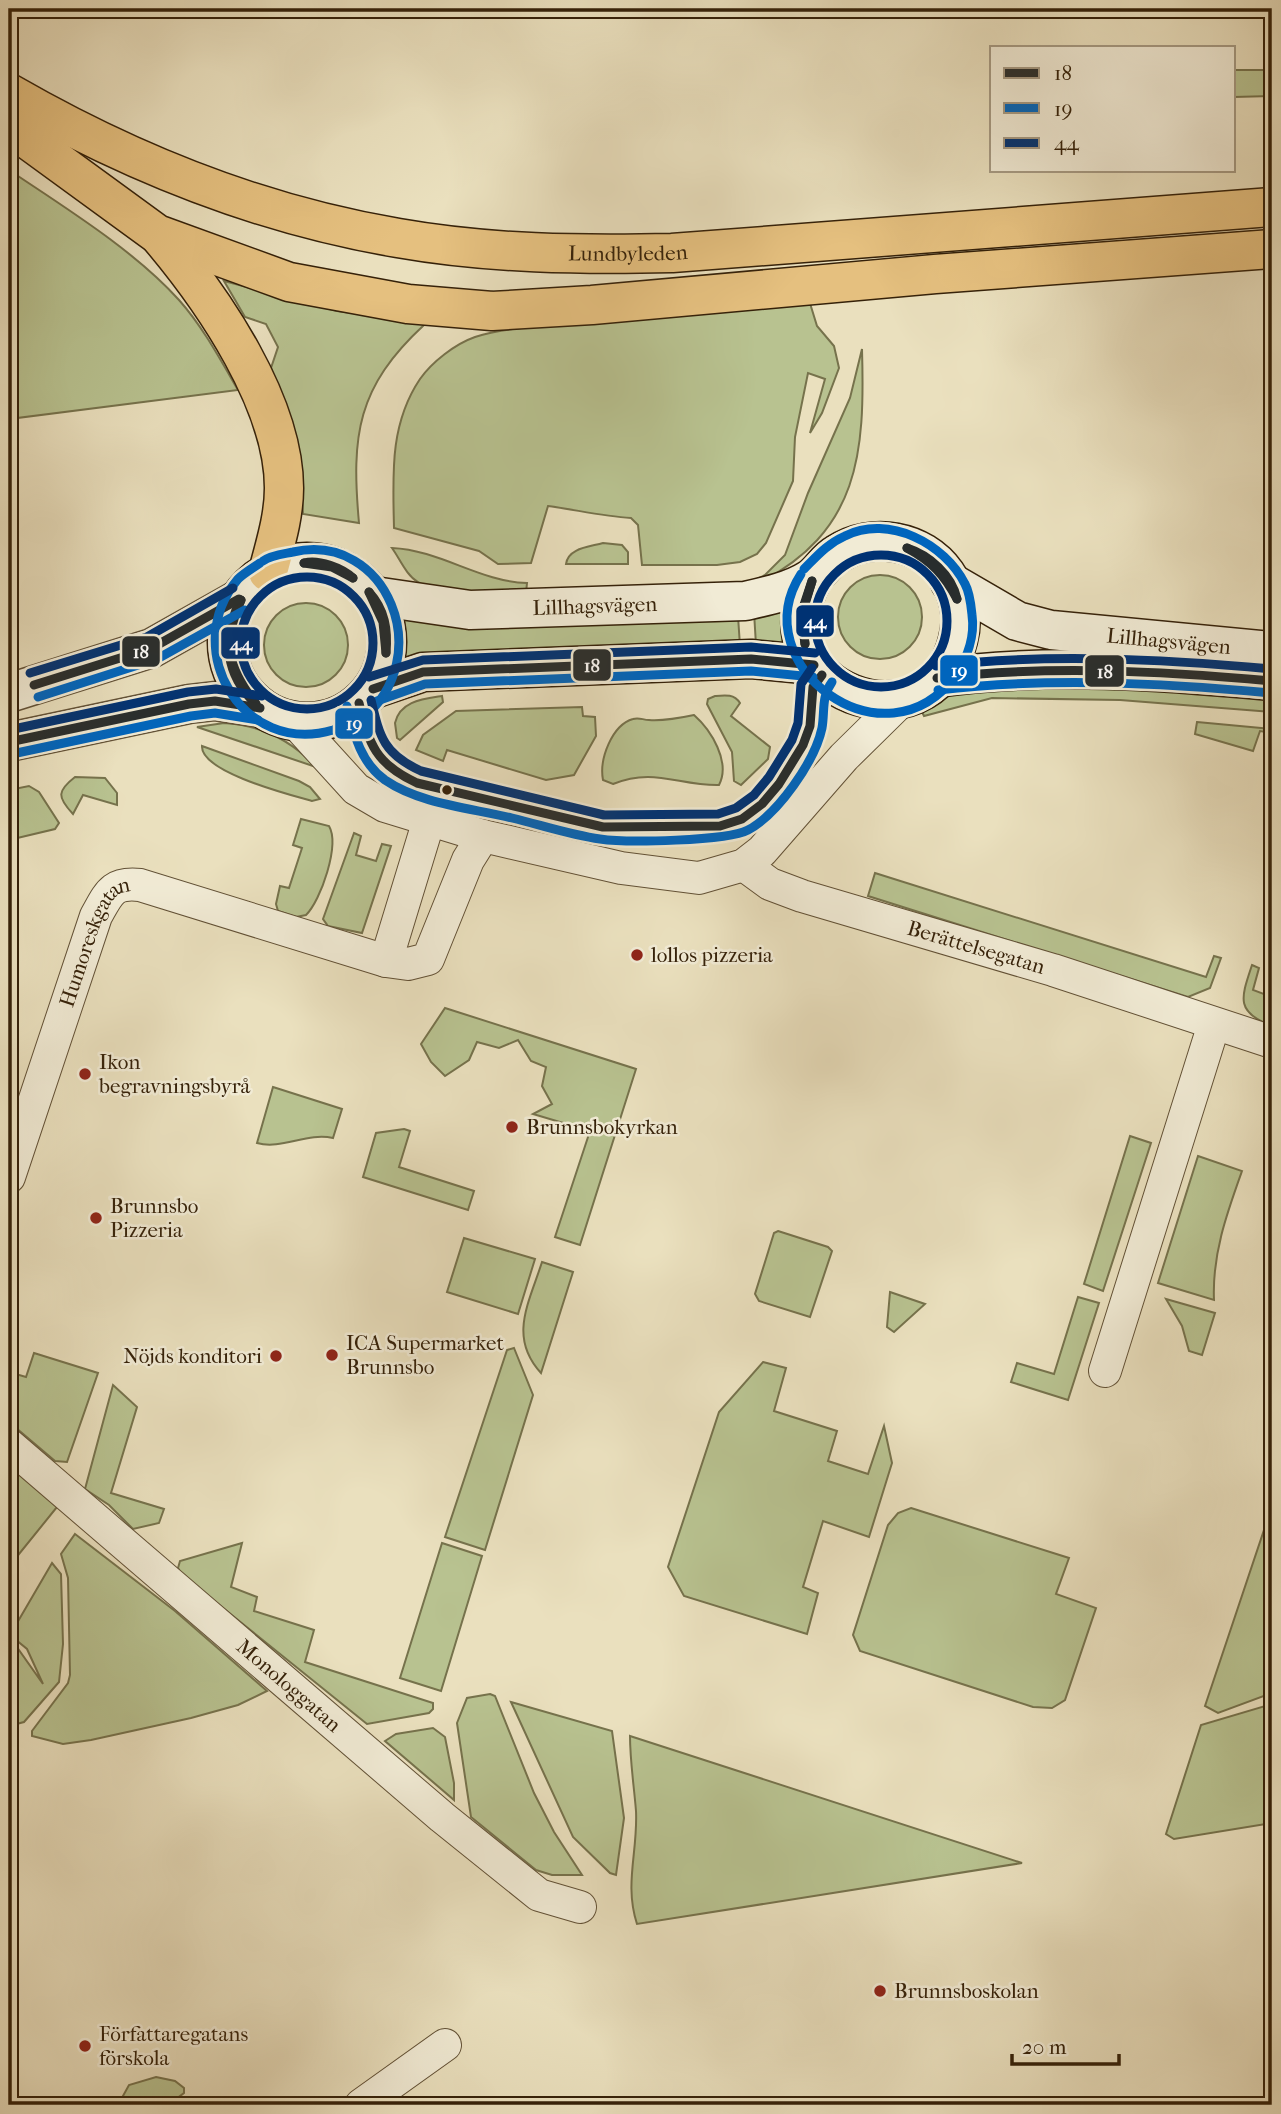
<svg xmlns="http://www.w3.org/2000/svg" width="1281" height="2114" font-family="'IM FELL French Canon',serif">
  <style>
    .green { fill: #b8c290; stroke: #76724c; stroke-width: 2 }
    .lines { fill: none; stroke-linecap: round; stroke-linejoin: round }
    .minor-casing { stroke: #625136; stroke-width: 34 }
    .tertiary-casing { stroke: #625136; stroke-width: 41 }
    .secondary-casing { stroke: #352109; stroke-width: 41 }
    .motorway-casing { stroke: #352109; stroke-width: 41 }
    .minor { stroke: #f1ebd5; stroke-width: 32 }
    .tertiary { stroke: #f1ebd5; stroke-width: 38 }
    .secondary { stroke: #f1ebd5; stroke-width: 38 }
    .motorway { stroke: #e5c07f; stroke-width: 38 }
    .bus-1-casing { stroke: #f1ebd5; stroke-width: 14 }
    .bus-2-casing { stroke: #f1ebd5; stroke-width: 14 }
    .bus-3-casing { stroke: #f1ebd5; stroke-width: 14 }
    .bus-1 { stroke: #282d2d; stroke-width: 9 }
    .bus-2 { stroke: #0065bd; stroke-width: 9 }
    .bus-3 { stroke: #003273; stroke-width: 9 }
    .bus-dot { fill: #352109; stroke: #f1ebd5; stroke-width: 2.5 }
    .poi-dot { fill: #8f2418; stroke: #f1ebd5; stroke-width: 2.5 }
    .labels { text-anchor: middle; dominant-baseline: central; stroke-width: 5; stroke-linejoin: round; paint-order: stroke }
    .street-label { font-size: 21px; fill: #352109; stroke: #f1ebd5 }
    .poi-label { font-size: 21px; fill: #352109; stroke: #f1ebd5; text-anchor: start }
    .line-badge { stroke: #f1ebd5; stroke-width: 2.5 }
    .badge-label { font-size: 19px; text-anchor: middle; font-weight: bold; fill: #fff }
  </style>
  <rect width="100%" height="100%" fill="#eae0be"/>
  <filter id="stains"><feTurbulence type="fractalNoise" baseFrequency=".00286" numOctaves="4"/><feColorMatrix values="0 0 0 0 .2 0 0 0 0 .09 0 0 0 0 .02 0 0 0 .5 -.17"/></filter>
  <radialGradient id="worn" r=".72"><stop offset=".6" stop-color="#630" stop-opacity="0"/><stop offset="1" stop-color="#630" stop-opacity=".3"/></radialGradient>
  <g class="green">
    <path d="M1234 70H1272V96L1234 97Z"/>
    <path d="M9 170C64 207 134 250 179 300 203 327 220 359 238 390L9 419Z"/>
    <path d="M224 281 337 311 423 322 424 325C357 387 351 435 359 523L303 514 300 454 271 368 278 347 266 324 245 317Z"/>
    <path d="M809 300 817 326 834 346 839 368 822 413 810 433 825 379 808 373 795 437 793 481 766 543 757 554 740 562 717 565H642L638 525 631 518C602 516 577 510 548 506L531 563 498 564 479 551 394 528C393 476 389 425 420 379 432 362 455 344 475 337 506 327 543 327 575 323 653 313 731 307 809 300Z"/>
    <path d="M862 349C865 453 860 532 757 584L753 581 765 575 785 555 808 493 850 398Z"/>
    <path d="M603 543 622 545 628 552V564H566C568 548 589 547 603 543Z"/>
    <path d="M392 548C440 550 480 582 527 583L526 593C492 594 449 602 418 582 406 575 400 559 392 548Z"/>
    <circle cx="880" cy="617" r="42"/>
    <path d="M782 601 789 643 756 645 754 612Z"/>
    <circle cx="306" cy="645" r="42"/>
    <path d="M397 612 738 616 740 646 402 660 403 637Z"/>
    <path d="M997 685 1272 692V712L1120 700 992 698 924 716 922 712C934 692 976 690 997 685Z"/>
    <path d="M442 696 443 702 400 740 397 738 395 723C400 701 423 699 442 696Z"/>
    <path d="M715 696C726 695 734 694 740 703L731 716 770 747 768 759 741 785 734 781 732 752 707 704 708 699Z"/>
    <path d="M582 707 583 716 595 717 596 736 574 775 546 780 447 750 443 761 416 750 423 735 456 711Z"/>
    <path d="M694 715C711 730 731 762 719 785 679 786 654 767 613 784L603 780C599 759 612 725 633 719 639 717 643 720 649 720 663 721 680 718 694 715Z"/>
    <path d="M1197 722 1272 729V733L1260 731 1253 751 1195 734Z"/>
    <path d="M224 723C261 725 291 740 316 767L197 727Z"/>
    <path d="M202 746 299 781 310 787 320 799 312 801C291 795 200 772 202 746Z"/>
    <path d="M75 777 105 778 117 793V805L83 795 73 814C57 797 57 791 75 777Z"/>
    <path d="M29 786 39 792 59 823 55 829 9 840V790Z"/>
    <path d="M301 819 329 826C340 845 321 900 306 915L296 917 278 911 276 904 280 886 289 888 302 848 293 845Z"/>
    <path d="M354 833 361 836 356 855 376 861 382 844 391 846 362 933 328 926 323 919Z"/>
    <path d="M875 873 1206 977 1214 956 1221 958 1210 988 1188 997 868 896Z"/>
    <path d="M1252 965 1259 968 1253 990 1272 997V1026C1235 1012 1241 998 1252 965Z"/>
    <path d="M445 1008 636 1069 580 1245 555 1237 590 1131 533 1114 552 1104 542 1086 546 1067 531 1061 518 1040 499 1048 477 1042 469 1060 445 1076 431 1062 421 1044Z"/>
    <path d="M273 1087 342 1109 333 1138C307 1132 282 1150 257 1143Z"/>
    <path d="M404 1129 410 1131 399 1167 474 1191 468 1210 363 1177 376 1133Z"/>
    <path d="M1130 1136 1151 1143 1103 1291 1084 1284Z"/>
    <path d="M1198 1156 1242 1171C1227 1213 1212 1254 1214 1300L1158 1283Z"/>
    <path d="M778 1231 828 1247 832 1251 810 1317 759 1301 755 1294 774 1233Z"/>
    <path d="M464 1238 535 1259 518 1314 447 1292Z"/>
    <path d="M542 1262 573 1272 541 1373C508 1337 529 1303 542 1262Z"/>
    <path d="M890 1292 925 1304 894 1332 887 1327Z"/>
    <path d="M1078 1297 1099 1303 1068 1400 1011 1382 1017 1363 1054 1374Z"/>
    <path d="M1166 1299 1215 1313 1202 1355 1189 1351 1182 1326Z"/>
    <path d="M514 1348 533 1395 485 1550 445 1537 507 1350Z"/>
    <path d="M34 1353 98 1373 67 1462 55 1461 9 1422V1372L26 1377Z"/>
    <path d="M763 1362 786 1368 774 1411 837 1431 828 1461 868 1474 884 1426 892 1463 869 1537 823 1521 803 1587 818 1593 807 1634 684 1596 668 1567 719 1412Z"/>
    <path d="M113 1385 137 1407 111 1493 164 1509 159 1523 133 1529 109 1505 85 1489Z"/>
    <path d="M9 1456 57 1507 15 1559 9 1554Z"/>
    <path d="M911 1508 1069 1558 1056 1594 1096 1608 1065 1700 1052 1708 1033 1707 860 1651 853 1635 888 1525 898 1513Z"/>
    <path d="M1268 1518H1272V1693L1218 1713 1205 1706Z"/>
    <path d="M75 1534 175 1611 267 1691 238 1705 191 1718 91 1740 63 1744 32 1736V1731L68 1683 70 1675 68 1578 61 1554Z"/>
    <path d="M242 1543 231 1587 257 1597 254 1611 314 1630 305 1662 433 1703V1709L429 1713 367 1724 182 1575 178 1568 180 1561Z"/>
    <path d="M442 1543 482 1556 441 1691 400 1678Z"/>
    <path d="M52 1563 61 1574 63 1644 59 1682 24 1722 9 1726V1636L43 1684 27 1649 10 1635Z"/>
    <path d="M490 1694 495 1696 534 1793 554 1832 582 1875H552L536 1870 471 1817 457 1723 467 1698Z"/>
    <path d="M511 1702 612 1731 624 1818 616 1875 610 1873 573 1837Z"/>
    <path d="M1272 1704V1823L1174 1839 1166 1834 1201 1725Z"/>
    <path d="M433 1728 445 1737 454 1783V1800L385 1741 396 1734Z"/>
    <path d="M630 1736 1022 1863 637 1924C624 1884 638 1852 636 1811 634 1786 630 1761 630 1736Z"/>
    <path d="M156 2077 175 2081 184 2088V2093C171 2106 136 2105 118 2105L129 2085Z"/>
  </g>
  <g class="lines">
    <defs>
      <g id="minor">
        <path d="M295 722 356 789 385 806 483 836 621 868 699 878 744 865 762 851 844 757 905 697"/>
        <path id="s1" d="M744 865 770 884 802 896 1053 970 1272 1042"/>
        <path d="M386 961 429 820"/>
        <path id="s2" d="M9 1177 96 916C109 893 112 882 140 885L386 961 408 964 428 959 468 860 483 836"/>
        <path d="M1105 1371 1214 1024"/>
        <path id="s3" d="M9 1445 442 1817 539 1895 580 1907"/>
        <path d="M361 2105 445 2045"/>
      </g>
      <g id="tertiary">
        <path d="M9 693 152 648 239 599"/>
        <path d="M9 742 189 704 215 701 260 708"/>
      </g>
      <g id="secondary">
        <circle cx="307" cy="642" r="80"/>
        <path id="s4" d="M950 582 1017 621 1051 630 1272 651"/>
        <path id="s5" d="M374 596 470 610 745 601C767 596 791 591 810 579 820 573 826 560 837 554 872 531 922 540 946 574 960 594 964 618 958 640 931 754 752 691 813 578"/>
        <path d="M937 678C1047 662 1162 671 1272 681"/>
        <path d="M373 689 423 672 751 659 814 665"/>
      </g>
      <g id="motorway">
        <path id="s6" d="M9 93C129 162 261 215 398 238 489 254 581 255 672 253L1272 207"/>
        <path d="M9 126 157 234 289 282 408 304 492 311 592 305 935 274 1272 249"/>
        <path d="M161 238C214 301 284 403 284 488 284 517 275 545 268 572"/>
      </g>
    </defs>
    <use href="#minor" class="minor-casing"/>
    <use href="#tertiary" class="tertiary-casing"/>
    <use href="#secondary" class="secondary-casing"/>
    <use href="#motorway" class="motorway-casing"/>
    <use href="#minor" class="minor"/>
    <use href="#tertiary" class="tertiary"/>
    <use href="#secondary" class="secondary"/>
    <use href="#motorway" class="motorway"/>
    <defs>
      <g id="bus-1">
        <path d="M907 548C929 555 952 575 957 599"/>
        <path d="M907 548C931 561 944 574 957 599"/>
        <path d="M304 563 332 567 353 578"/>
        <path d="M304 563C319 559 342 568 353 578"/>
        <path d="M369 592C385 610 388 629 386 653"/>
        <path d="M369 592 383 622 386 653"/>
        <path d="M241 600C222 643 227 667 256 704"/>
        <path d="M241 600C221 636 225 675 256 704"/>
        <path d="M805 644 801 614 812 581"/>
        <path d="M805 644 802 614 812 581"/>
        <path d="M937 678C1049 665 1160 671 1272 681"/>
        <path d="M34 685 152 648 239 599"/>
        <path d="M373 689 423 672 751 659 814 665"/>
        <path d="M359 703C369 745 376 764 417 783L603 827 720 826 742 819 762 804 779 784 803 745 810 726 813 687 822 675"/>
        <path d="M9 742 189 704 215 701 260 708"/>
      </g>
      <g id="bus-2">
        <path d="M260 563C253 568 244 573 238 579 179 649 243 757 333 730 342 727 355 725 362 719 438 657 387 531 293 552 283 554 271 555 263 561"/>
        <path d="M801 574C742 665 885 772 956 675 967 658 975 636 972 615 971 605 970 593 965 584 945 544 889 514 845 536 827 544 817 556 804 569"/>
        <path d="M938 690C1050 677 1160 683 1271 693"/>
        <path d="M38 697 157 659 245 610"/>
        <path d="M377 701 425 684 751 671 813 677"/>
        <path d="M347 706C354 734 360 762 385 780 420 804 471 808 512 818 541 825 571 835 600 839 626 843 727 841 748 830 778 814 815 761 822 728 825 711 821 697 832 682"/>
        <path d="M12 754 191 716 215 713 258 720"/>
      </g>
      <g id="bus-3">
        <circle cx="881" cy="621" r="66"/>
        <circle cx="307" cy="643" r="66"/>
        <path d="M936 666C1048 653 1160 659 1272 669"/>
        <path d="M30 673 147 637 233 588"/>
        <path d="M369 677 423 660 751 647 815 653"/>
        <path d="M371 700C380 738 384 754 421 771L604 815 718 814 736 808 754 795 769 777 792 740 798 723 801 684 812 668"/>
        <path d="M9 730 188 692 216 689 262 696"/>
      </g>
    </defs>
    <use href="#bus-1" class="bus-1-casing"/>
    <use href="#bus-2" class="bus-2-casing"/>
    <use href="#bus-3" class="bus-3-casing"/>
    <use href="#bus-1" class="bus-1"/>
    <use href="#bus-2" class="bus-2"/>
    <use href="#bus-3" class="bus-3"/>
  </g>
  <circle class="bus-dot" cx="447" cy="790" r="6"/>
  <g class="poi-dot">
    <circle cx="637" cy="955" r="7"/>
    <circle cx="85" cy="1074" r="7"/>
    <circle cx="512" cy="1127" r="7"/>
    <circle cx="96" cy="1218" r="7"/>
    <circle cx="332" cy="1355" r="7"/>
    <circle cx="276" cy="1356" r="7"/>
    <circle cx="880" cy="1991" r="7"/>
    <circle cx="85" cy="2046" r="7"/>
  </g>
  <g class="labels">
    <g class="street-label">
      <text stroke="none"><textPath href="#s6" startOffset="648">Lundbyleden</textPath></text>
      <text stroke="none"><textPath href="#s5" startOffset="222">Lillhagsvägen</textPath></text>
      <text stroke="none"><textPath href="#s4" startOffset="231">Lillhagsvägen</textPath></text>
      <text stroke="none"><textPath href="#s1" startOffset="248">Berättelsegatan</textPath></text>
      <text stroke="none"><textPath href="#s2" startOffset="252">Humoreskgatan</textPath></text>
      <text stroke="none"><textPath href="#s3" startOffset="369">Monologgatan</textPath></text>
    </g>
    <g class="poi-label">
      <text x="651" y="955">lollos pizzeria</text>
      <text x="99" y="1062">Ikon<tspan x="99" dy="24">begravningsbyrå</tspan></text>
      <text x="526" y="1127">Brunnsbokyrkan</text>
      <text x="110" y="1206">Brunnsbo<tspan x="110" dy="24">Pizzeria</tspan></text>
      <text x="346" y="1343">ICA Supermarket<tspan x="346" dy="24">Brunnsbo</tspan></text>
      <text x="262" y="1356" text-anchor="end">Nöjds konditori</text>
      <text x="894" y="1991">Brunnsboskolan</text>
      <text x="99" y="2034">Författaregatans<tspan x="99" dy="24">förskola</tspan></text>
    </g>
  </g>
  <g class="line-badge">
    <rect x="795" y="604" width="40" height="34" rx="7" fill="#003273"/>
    <rect x="220" y="626" width="41" height="34" rx="7" fill="#003273"/>
    <rect x="121" y="635" width="40" height="33" rx="7" fill="#282d2d"/>
    <rect x="572" y="648" width="40" height="34" rx="7" fill="#282d2d"/>
    <rect x="939" y="654" width="40" height="33" rx="7" fill="#0065bd"/>
    <rect x="1084" y="654" width="41" height="34" rx="7" fill="#282d2d"/>
    <rect x="334" y="707" width="40" height="33" rx="7" fill="#0065bd"/>
  </g>
  <g class="badge-label">
    <text x="815" y="628">44</text>
    <text x="241" y="650">44</text>
    <text x="141" y="658">18</text>
    <text x="592" y="672">18</text>
    <text x="959" y="677">19</text>
    <text x="1105" y="678">18</text>
    <text x="354" y="730">19</text>
  </g>
  <rect width="1281" height="2114" fill="none" stroke="#eae0be" stroke-width="35"/>
  <rect x="10" y="10" width="1260" height="2093" fill="none" stroke="#352109" stroke-width="3.5"/>
  <rect x="18" y="18" width="1246" height="2079" fill="none" stroke="#352109" stroke-width="2"/>
  <rect x="990" y="46" width="245" height="126" fill="#f1ebd5" stroke="#a69a83" stroke-width="2"/>
  <rect x="1004" y="68" width="35" height="10" fill="#282d2d" stroke="#a69a83" stroke-width="2"/>
  <text x="1054" y="80" font-size="21" fill="#352109">18</text>
  <rect x="1004" y="103" width="35" height="10" fill="#0065bd" stroke="#a69a83" stroke-width="2"/>
  <text x="1054" y="116" font-size="21" fill="#352109">19</text>
  <rect x="1004" y="138" width="35" height="10" fill="#003273" stroke="#a69a83" stroke-width="2"/>
  <text x="1054" y="150" font-size="21" fill="#352109">44</text>
  <path d="M1012 2054v10h107v-10" fill="none" stroke="#352109" stroke-width="3.5"/>
  <text x="1022" y="2054" font-size="21" fill="#352109" stroke="#f1ebd5" stroke-width="5" paint-order="stroke">20 m</text>
  <rect width="100%" height="100%" filter="url(#stains)"/>
  <rect width="100%" height="100%" fill="url(#worn)"/>
</svg>
